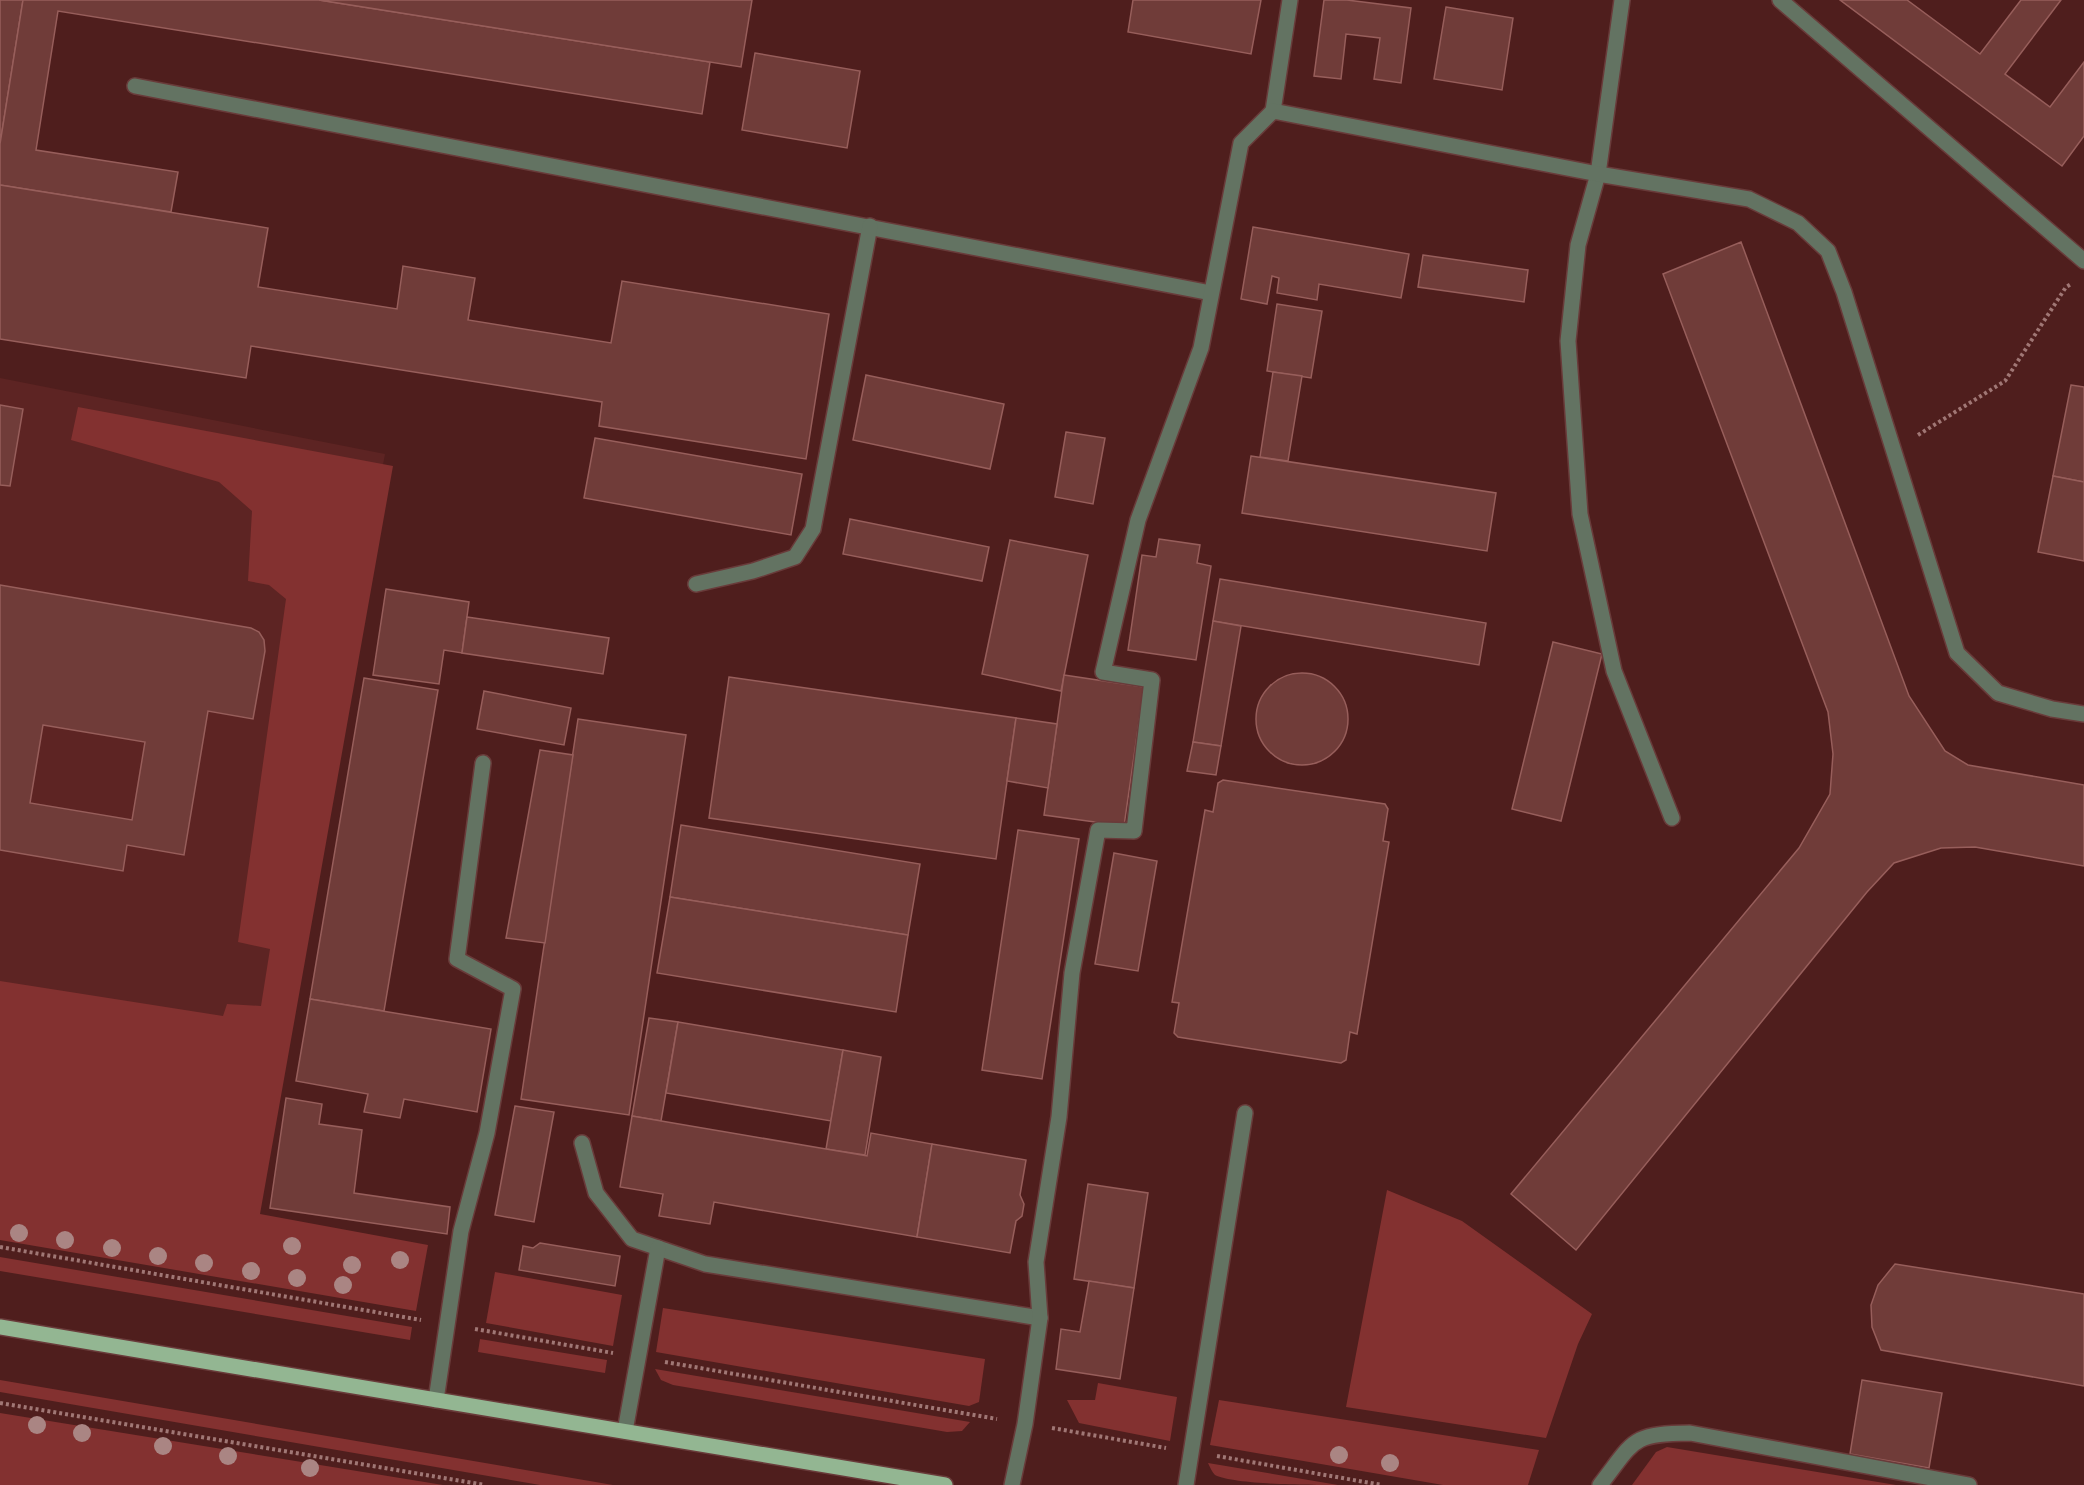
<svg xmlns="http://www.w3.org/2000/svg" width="2084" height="1485" font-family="'Alegreya Sans',sans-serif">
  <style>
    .built { fill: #5d2423 }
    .green { fill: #833130 }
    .building { fill: #703c39; stroke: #975e5b; stroke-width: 1.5; fill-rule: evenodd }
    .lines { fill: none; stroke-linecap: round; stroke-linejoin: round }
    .minor-casing { stroke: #693b3a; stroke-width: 18 }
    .major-casing { stroke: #693b3a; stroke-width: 18 }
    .path { stroke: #a07775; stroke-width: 4; stroke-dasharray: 3 3; stroke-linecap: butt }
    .minor { stroke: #637362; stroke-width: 15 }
    .major { stroke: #93b692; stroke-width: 15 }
    .tree { fill: #aa8583 }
  </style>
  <rect width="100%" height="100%" fill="#4f1e1d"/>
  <path class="built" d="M0 378 385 454 242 1222 0 1180Z"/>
  <g class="green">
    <path d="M78 407 393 466 260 1214 428 1245 416 1311 0 1240V981L223 1016 227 1004 261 1006 270 949 238 942 286 599 269 585 248 581 252 511 219 482 71 440Z"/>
    <path d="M1387 1190 1462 1221 1592 1314 1578 1344 1546 1438 1346 1407Z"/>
    <path d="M0 1257 412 1327 410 1340 0 1271Z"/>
    <path d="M495 1272 622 1295 613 1346 486 1323Z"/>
    <path d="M663 1308 985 1359 979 1402 969 1406 656 1352Z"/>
    <path d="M480 1339 607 1360 605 1373 478 1352Z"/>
    <path d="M655 1369 970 1422 962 1431 947 1432 673 1385 661 1380Z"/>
    <path d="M0 1380 613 1485H540L0 1392Z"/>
    <path d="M1098 1383 1177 1397 1170 1441 1079 1423 1067 1400H1095Z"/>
    <path d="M1219 1400 1539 1450 1528 1485H1443L1210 1445Z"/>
    <path d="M0 1413 443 1485H0Z"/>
    <path d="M1667 1447 1896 1485H1632L1656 1452Z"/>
    <path d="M1208 1463 1338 1485C1311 1485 1236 1485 1215 1475 1212 1472 1210 1467 1208 1463Z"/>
  </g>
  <g class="building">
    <path d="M0 0H23L0 144Z"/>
    <path d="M23 0H319L710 62 702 114 58 11 36 150 178 172 171 212 0 185V144Z"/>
    <path d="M319 0H752L741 67Z"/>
    <path d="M1133 0H1261L1251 54 1128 32Z"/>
    <path d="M1324 0H1347L1411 8 1401 83 1374 79 1380 38 1346 34 1341 79 1314 76Z"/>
    <path d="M1840 0H1907L1980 54 2021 0H2061L2005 74 2050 107 2084 62V136L2062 166Z"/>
    <path d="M1446 7 1513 18 1502 90 1434 79Z"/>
    <path d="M755 53 860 71 847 148 742 130Z"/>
    <path d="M0 185 268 228 258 287 397 309 403 266 475 278 468 320 611 343 622 281 829 314 806 459 599 426 602 402 251 346 246 378 0 339Z"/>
    <path d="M1253 227 1409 254 1401 298 1319 284 1317 300 1277 293 1279 278 1272 276 1267 304 1241 299Z"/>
    <path d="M1741 242 1909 696 1945 751 1968 765 2084 785V866L1975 847 1941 848 1894 863 1867 892 1576 1250 1511 1194 1799 848 1830 794 1833 754 1828 712 1663 274Z"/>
    <path d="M1423 255 1528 270 1524 302 1418 287Z"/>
    <path d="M1277 304 1322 311 1311 378 1267 371Z"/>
    <path d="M1273 372 1302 376 1288 461 1260 457Z"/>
    <path d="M866 375 1004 404 990 469 853 440Z"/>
    <path d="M2071 385 2084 387V482L2053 476Z"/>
    <path d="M0 405 23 409 10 486 0 485Z"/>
    <path d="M1066 432 1105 438 1093 504 1055 497Z"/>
    <path d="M595 438 802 474 791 535 584 498Z"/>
    <path d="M1251 456 1496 493 1487 551 1242 513Z"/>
    <path d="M2053 476 2084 482V561L2038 552Z"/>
    <path d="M850 519 989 547 982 581 843 554Z"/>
    <path d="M1159 539 1200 545 1197 563 1211 566 1196 660 1128 650 1142 555 1156 557Z"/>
    <path d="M1010 540 1088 555 1061 691 982 674Z"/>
    <path d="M1220 579 1486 623 1479 665 1213 621Z"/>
    <path d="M0 585 251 628 259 632 264 640 265 651 253 719 208 711 184 855 127 845 123 871 0 850ZM43 725 145 742 132 820 30 803Z"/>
    <path d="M386 589 469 602 462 653 444 650 439 684 373 675Z"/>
    <path d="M467 617 609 638 603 674 462 653Z"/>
    <path d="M1213 621 1241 626 1221 746 1193 742Z"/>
    <path d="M1553 642 1602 654 1561 821 1512 809Z"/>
    <circle cx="1302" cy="719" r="46"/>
    <path d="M1064 675 1144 687 1124 826 1044 815Z"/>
    <path d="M729 677 1016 718 996 859 709 818Z"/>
    <path d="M364 678 438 690 384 1011 310 999Z"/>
    <path d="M484 691 571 708 564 745 477 729Z"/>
    <path d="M1016 718 1057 724 1048 788 1007 781Z"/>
    <path d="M578 719 686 735 629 1115 521 1099Z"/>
    <path d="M1193 742 1221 746 1216 775 1187 771Z"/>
    <path d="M540 750 573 755 545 943 506 938Z"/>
    <path d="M1223 780 1385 804 1388 809 1383 841 1389 842 1357 1034 1350 1032 1346 1060 1341 1063 1178 1037 1174 1033 1179 1003 1172 1002 1205 810 1213 812 1218 783Z"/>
    <path d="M681 825 920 864 908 935 670 897Z"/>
    <path d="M1018 830 1079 839 1042 1079 982 1070Z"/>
    <path d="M1114 853 1157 861 1138 971 1095 964Z"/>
    <path d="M670 897 908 935 896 1012 657 973Z"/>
    <path d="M310 999 491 1029 477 1112 404 1099 400 1118 364 1112 368 1094 296 1081Z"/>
    <path d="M649 1018 678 1022 661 1121 632 1116Z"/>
    <path d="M678 1022 843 1050 831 1121 666 1093Z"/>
    <path d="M843 1050 881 1057 865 1155 826 1149Z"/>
    <path d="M286 1098 322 1104 319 1124 362 1130 354 1193 450 1207 447 1234 270 1208Z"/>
    <path d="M515 1106 554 1112 534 1222 495 1215Z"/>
    <path d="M632 1116 867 1156 871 1133 932 1144 917 1237 714 1202 710 1224 659 1216 663 1194 620 1187Z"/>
    <path d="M932 1144 1026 1160 1020 1195 1024 1204 1022 1216 1016 1221 1010 1253 917 1237Z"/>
    <path d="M1088 1184 1148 1193 1134 1288 1074 1279Z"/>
    <path d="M540 1243 620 1256 615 1286 519 1270 523 1246 533 1248Z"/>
    <path d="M1895 1264 2084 1294V1386L1881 1350 1872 1327 1871 1305 1878 1285Z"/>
    <path d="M1089 1281 1134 1288 1120 1379 1056 1369 1061 1329 1080 1332Z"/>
    <path d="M1862 1380 1942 1393 1929 1468 1850 1454Z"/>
  </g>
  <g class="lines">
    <defs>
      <g id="minor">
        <path d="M1622 0 1598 174 1578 245 1568 341 1580 514 1614 671 1672 818"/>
        <path d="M1780 0 2084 261"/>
        <path d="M135 86 1211 293"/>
        <path d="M1273 111 1290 0"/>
        <path d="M696 584 753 571 795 557 813 529 870 226"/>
        <path d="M582 1143 596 1193 632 1239 705 1264 1040 1318"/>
        <path d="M436 1400 461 1231 487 1133 513 989 457 959 483 763"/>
        <path d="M625 1431 658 1248"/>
        <path d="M1012 1485 1025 1424 1040 1318 1036 1262 1059 1117 1072 973 1098 830 1134 831 1152 680 1103 672 1138 520 1201 348 1241 143 1273 111 1598 174 1749 199 1798 223 1828 251 1844 292 1957 653 1998 693 2052 709 2084 714"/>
        <path d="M1186 1485 1245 1113"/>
        <path d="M1600 1485C1635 1440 1630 1434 1690 1433L1969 1485"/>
      </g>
      <path id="major" d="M0 1327 945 1485"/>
    </defs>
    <use href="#minor" class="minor-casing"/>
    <use href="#major" class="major-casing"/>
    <g class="path">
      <path d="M1918 435 2005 381 2066 287 2071 284"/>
      <path d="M0 1247 421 1320"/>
      <path d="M475 1329 613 1353"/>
      <path d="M665 1362 997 1419"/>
      <path d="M0 1403 485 1485"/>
      <path d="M1052 1428 1166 1448"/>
      <path d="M1217 1456 1382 1485"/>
    </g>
    <use href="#minor" class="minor"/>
    <use href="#major" class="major"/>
  </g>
  <g class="tree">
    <circle cx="19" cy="1233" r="9"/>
    <circle cx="65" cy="1240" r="9"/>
    <circle cx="292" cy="1246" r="9"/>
    <circle cx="112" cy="1248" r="9"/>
    <circle cx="158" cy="1256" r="9"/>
    <circle cx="400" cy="1260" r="9"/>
    <circle cx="204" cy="1263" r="9"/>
    <circle cx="352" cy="1265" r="9"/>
    <circle cx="251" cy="1271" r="9"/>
    <circle cx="297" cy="1278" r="9"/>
    <circle cx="343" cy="1285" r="9"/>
    <circle cx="37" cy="1425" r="9"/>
    <circle cx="82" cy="1433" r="9"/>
    <circle cx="163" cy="1446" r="9"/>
    <circle cx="1339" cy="1455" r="9"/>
    <circle cx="228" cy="1456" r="9"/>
    <circle cx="1390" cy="1463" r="9"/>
    <circle cx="310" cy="1468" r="9"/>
  </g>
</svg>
